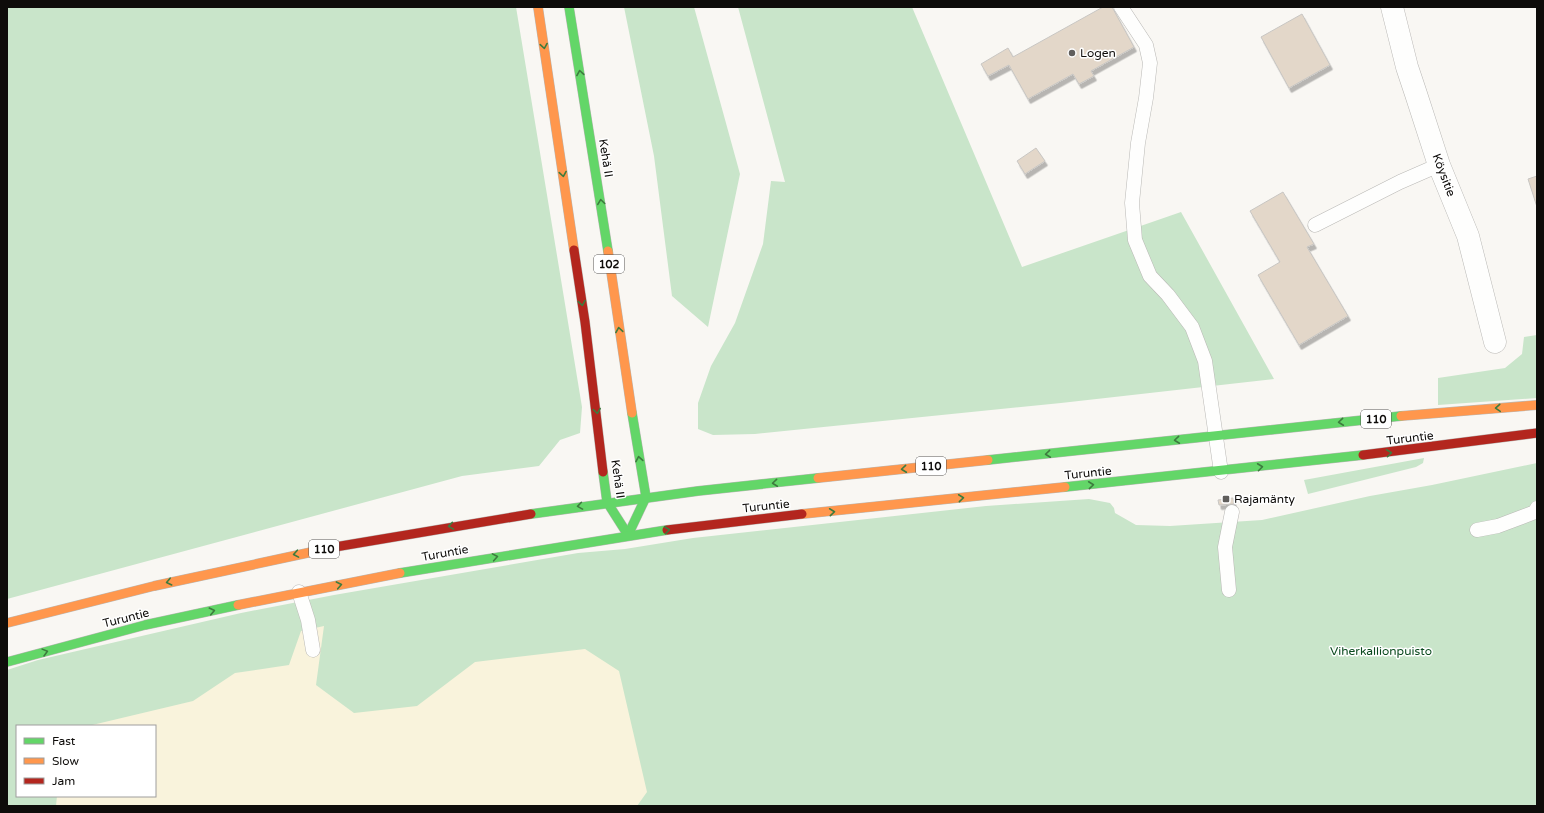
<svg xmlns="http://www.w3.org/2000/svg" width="1544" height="813" font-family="'Varela Round',sans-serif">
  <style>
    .green { fill: #c9e5ca; fill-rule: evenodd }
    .sand { fill: #f9f3dc }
    .building { fill: #e3d7c9; stroke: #c8c6c3; filter: url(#shadow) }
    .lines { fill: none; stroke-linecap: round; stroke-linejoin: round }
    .lane-casing { stroke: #b9b8b5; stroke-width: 15 }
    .street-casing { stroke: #b9b8b5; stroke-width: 23 }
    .fast-casing { stroke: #b9b8b5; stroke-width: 10 }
    .slow-casing { stroke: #b9b8b5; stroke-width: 10 }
    .jam-casing { stroke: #b9b8b5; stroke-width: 10 }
    .lane { stroke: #fefefd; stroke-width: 14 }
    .street { stroke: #fefefd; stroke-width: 22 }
    .fast { stroke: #63d668; stroke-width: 9 }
    .slow { stroke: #ff974d; stroke-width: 9 }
    .jam { stroke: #b3261e; stroke-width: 9 }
    .oneway { stroke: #3d7b3e }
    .poi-dot { fill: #605e5c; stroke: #fff; stroke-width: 1.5 }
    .labels { text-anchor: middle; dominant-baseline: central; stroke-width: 3; stroke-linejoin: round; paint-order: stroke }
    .shield { fill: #fff; stroke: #565554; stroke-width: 1 }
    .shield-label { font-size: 11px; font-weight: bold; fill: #0e0c0a }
    .poi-label { font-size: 12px; fill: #0e0c0a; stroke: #fff; text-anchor: start }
    .street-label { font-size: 12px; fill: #0e0c0a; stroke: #fff }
    .park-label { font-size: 12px; fill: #09491d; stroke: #fff }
  </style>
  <defs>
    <filter id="shadow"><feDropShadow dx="2.5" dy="4.5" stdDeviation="0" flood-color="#0004"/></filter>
  </defs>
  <rect width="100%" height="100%" fill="#f9f7f3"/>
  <g class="green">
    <path d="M7 7H516L582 407 580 433 560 440 539 466 462 476 7 599Z"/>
    <path d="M624 7H694L740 174 708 327 672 296 654 156Z"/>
    <path d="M738 7H912L1022 267 1181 212 1274 379 1061 403 755 434 713 435 698 429V403L711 366 735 323 763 244 771 181 785 182Z"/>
    <path d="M1537 335V398L1438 405V378L1505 368 1522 354 1524 337Z"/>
    <path d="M1424 458 1423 463 1416 467 1308 494 1304 480Z"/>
    <path d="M1537 463V806H7V670L38 660 241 613 334 595 578 553 625 549 693 538 986 506 1089 499 1110 503 1114 508 1115 513 1136 525 1170 526 1262 520 1370 496 1432 485ZM17 726H155V796H17Z"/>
  </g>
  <path class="sand" d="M324 626 316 685 354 713 417 706 475 662 585 649 619 671 647 792 637 806H56L57 796H155V726H88L193 701 235 673 289 665 301 631Z"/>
  <g class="building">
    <path d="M1103 7H1112L1134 47 1091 71 1094 76 1079 84 1073 74 1028 99 1009 65 988 76 981 64 1008 48 1013 57Z"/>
    <path d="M1302 14 1330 65 1289 88 1261 37Z"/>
    <path d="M1036 148 1045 161 1025 174 1017 161Z"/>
    <path d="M1537 176V207L1528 179Z"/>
    <path d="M1283 192 1314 244 1307 247 1348 316 1299 345 1258 275 1280 262 1250 211Z"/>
    <path d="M1233 498 1234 504 1219 505 1218 500Z"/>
  </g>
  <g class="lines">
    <defs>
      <g id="lane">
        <path d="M1121 7 1146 45 1150 63 1146 98 1138 143 1132 203 1135 240 1150 276 1168 295 1192 327 1205 361 1221 472"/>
        <path d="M1315 225 1400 182 1439 165"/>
        <path d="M1477 530 1498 526 1535 512 1537 508"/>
        <path d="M1229 590 1225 547 1232 512"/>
        <path d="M299 592 308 620 313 650"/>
      </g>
      <path id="street" d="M1392 7 1407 67 1416 94 1439 165 1468 236 1495 342"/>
      <g id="fast">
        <path d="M569 7 608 251"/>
        <path d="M988 460 1401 416"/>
        <path d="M603 472 607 502 628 535"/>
        <path d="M1065 487 1363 455"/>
        <path d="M531 514 698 491 818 478"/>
        <path d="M628 535 646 497 632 413"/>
        <path d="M400 573 667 530"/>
        <path d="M7 662 145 625 238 605"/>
      </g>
      <g id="slow">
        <path d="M538 7 574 250"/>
        <path d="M608 251 632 413"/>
        <path d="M1401 416 1537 405"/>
        <path d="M818 478 988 460"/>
        <path d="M802 514 1065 487"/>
        <path d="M238 605 400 573"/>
        <path d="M7 623 154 586 335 547"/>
      </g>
      <g id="jam">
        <path d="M574 250 585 322 603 472"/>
        <path d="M1363 455 1537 433"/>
        <path d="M667 530 802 514"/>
        <path d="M335 547 531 514"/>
      </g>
    </defs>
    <use href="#lane" class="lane-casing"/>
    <use href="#street" class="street-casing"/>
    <use href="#fast" class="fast-casing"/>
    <use href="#slow" class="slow-casing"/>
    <use href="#jam" class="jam-casing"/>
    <use href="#lane" class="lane"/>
    <use href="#street" class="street"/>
    <use href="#fast" class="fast"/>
    <use href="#slow" class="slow"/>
    <use href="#jam" class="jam"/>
  </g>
  <defs><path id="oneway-chevron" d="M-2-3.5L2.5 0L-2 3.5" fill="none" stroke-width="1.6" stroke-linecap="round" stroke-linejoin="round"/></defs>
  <g class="oneway">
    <use href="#oneway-chevron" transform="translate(544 46) rotate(81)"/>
    <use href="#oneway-chevron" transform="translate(580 73) rotate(-99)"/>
    <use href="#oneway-chevron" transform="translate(563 174) rotate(81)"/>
    <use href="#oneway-chevron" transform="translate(601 202) rotate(-98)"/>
    <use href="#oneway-chevron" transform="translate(582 303) rotate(81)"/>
    <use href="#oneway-chevron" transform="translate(619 330) rotate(-99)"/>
    <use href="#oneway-chevron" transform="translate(1498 408) rotate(176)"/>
    <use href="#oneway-chevron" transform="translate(597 411) rotate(82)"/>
    <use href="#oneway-chevron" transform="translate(1341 422) rotate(174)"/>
    <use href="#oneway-chevron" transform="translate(1177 440) rotate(174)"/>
    <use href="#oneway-chevron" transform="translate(1389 453) rotate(-7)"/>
    <use href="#oneway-chevron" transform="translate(1048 454) rotate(174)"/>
    <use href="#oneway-chevron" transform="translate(639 459) rotate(-100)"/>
    <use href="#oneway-chevron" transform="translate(1260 467) rotate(-7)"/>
    <use href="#oneway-chevron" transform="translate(904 469) rotate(174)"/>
    <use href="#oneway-chevron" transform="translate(775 483) rotate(174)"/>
    <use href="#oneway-chevron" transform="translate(1091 485) rotate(-6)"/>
    <use href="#oneway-chevron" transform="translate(961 498) rotate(-6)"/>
    <use href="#oneway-chevron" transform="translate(580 506) rotate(171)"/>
    <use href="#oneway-chevron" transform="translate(832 512) rotate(-6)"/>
    <use href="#oneway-chevron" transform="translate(451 526) rotate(171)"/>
    <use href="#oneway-chevron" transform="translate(667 530) rotate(-7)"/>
    <use href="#oneway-chevron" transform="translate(296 554) rotate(170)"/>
    <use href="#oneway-chevron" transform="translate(495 557) rotate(-10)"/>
    <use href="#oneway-chevron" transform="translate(169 582) rotate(167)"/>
    <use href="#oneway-chevron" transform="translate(339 585) rotate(-11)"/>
    <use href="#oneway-chevron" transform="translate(212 611) rotate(-12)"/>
    <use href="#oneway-chevron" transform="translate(45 652) rotate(-15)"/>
  </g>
  <g class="poi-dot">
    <circle cx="1072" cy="53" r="4"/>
    <rect x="1222" y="495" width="8" height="8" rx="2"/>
  </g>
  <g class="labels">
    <g class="shield">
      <rect x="594" y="255" width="30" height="18" rx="3"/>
      <rect x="1361" y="410" width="30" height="18" rx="3"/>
      <rect x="916" y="457" width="30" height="18" rx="3"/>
      <rect x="309" y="540" width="30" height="18" rx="3"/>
    </g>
    <g class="shield-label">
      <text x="609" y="264">102</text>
      <text x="1376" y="419">110</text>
      <text x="931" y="466">110</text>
      <text x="324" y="549">110</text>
    </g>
    <g class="poi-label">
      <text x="1080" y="53">Logen</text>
      <text x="1234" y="499">Rajamänty</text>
    </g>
    <g class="street-label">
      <text transform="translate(606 158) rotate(81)">Kehä II</text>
      <text transform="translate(1444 175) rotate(69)">Köysitie</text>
      <text transform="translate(1410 438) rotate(-7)">Turuntie</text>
      <text transform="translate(1088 473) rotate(-6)">Turuntie</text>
      <text transform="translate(618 479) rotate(82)">Kehä II</text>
      <text transform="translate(766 506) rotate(-6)">Turuntie</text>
      <text transform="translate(445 553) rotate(-10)">Turuntie</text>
      <text transform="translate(126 618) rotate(-14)">Turuntie</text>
    </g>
    <g class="park-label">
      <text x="1381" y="651">Viherkallionpuisto</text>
    </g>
  </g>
  <rect width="1544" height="813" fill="none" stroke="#0e0c0a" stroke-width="16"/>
  <rect x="16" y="725" width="140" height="72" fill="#ffffff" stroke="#9f9e9d"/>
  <rect x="24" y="738" width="20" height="6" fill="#63d668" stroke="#9f9e9d"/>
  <text x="52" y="745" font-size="12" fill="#0e0c0a">Fast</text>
  <rect x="24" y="758" width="20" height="6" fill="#ff974d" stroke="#9f9e9d"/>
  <text x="52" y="765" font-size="12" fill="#0e0c0a">Slow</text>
  <rect x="24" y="778" width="20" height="6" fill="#b3261e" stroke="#9f9e9d"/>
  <text x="52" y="785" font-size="12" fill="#0e0c0a">Jam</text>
</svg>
